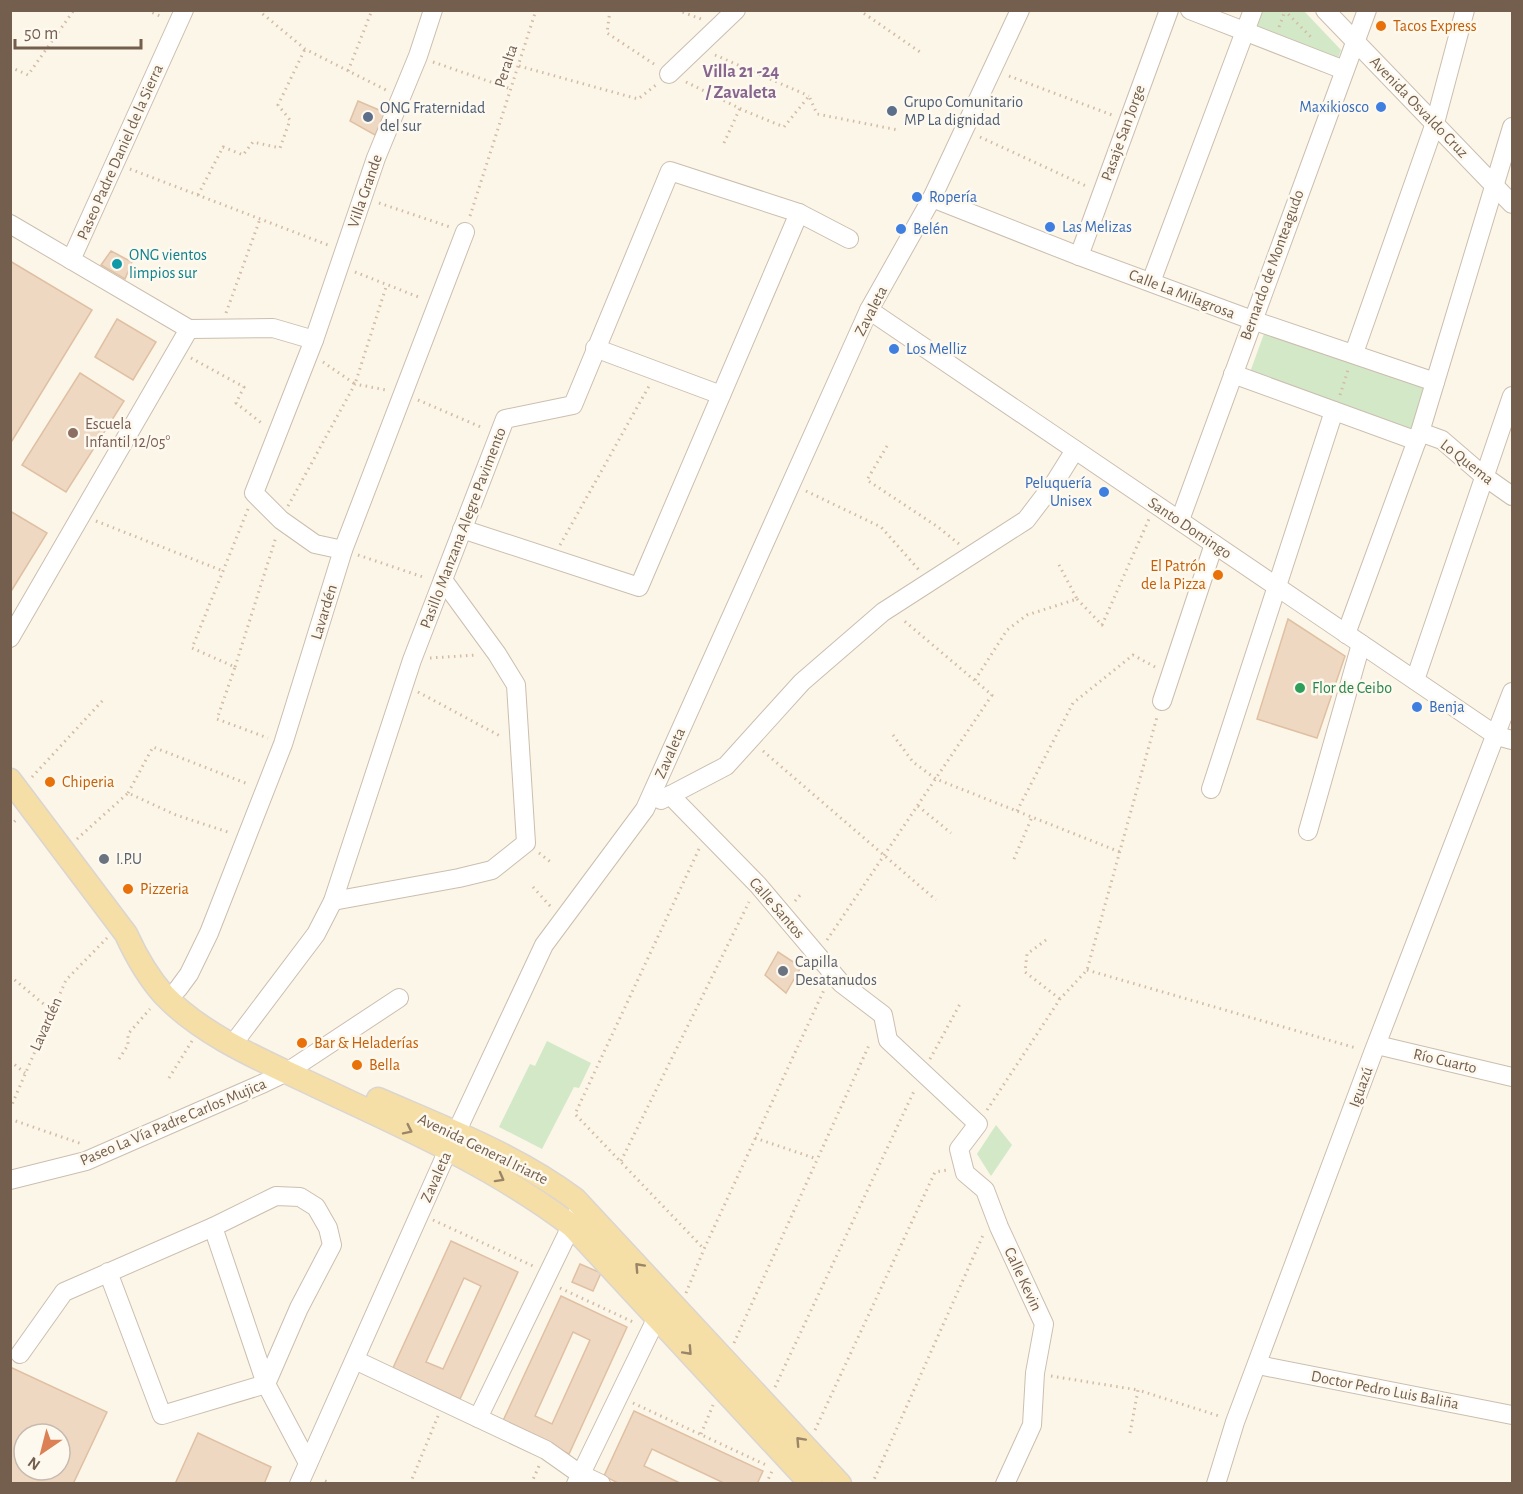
<svg xmlns="http://www.w3.org/2000/svg" width="1523" height="1494" font-family="'Alegreya Sans',sans-serif">
  <style>
    .green { fill: #d2e8c7 }
    .building { fill: #efd8c2; stroke: #e0c0a3; stroke-width: 1.5; fill-rule: evenodd }
    .lines { fill: none; stroke-linecap: round; stroke-linejoin: round }
    .minor-casing { stroke: #ccbeaf; stroke-width: 20 }
    .major-casing { stroke: #dbd5d1; stroke-width: 25 }
    .path { stroke: #d4bba5; stroke-width: 3; stroke-dasharray: 1.5 4.5; stroke-linecap: butt }
    .minor { stroke: #fff; stroke-width: 18 }
    .major { stroke: #f5dfa6; stroke-width: 22 }
    .oneway { stroke: #9b8568 }
    .food-dot { fill: #e8710a; stroke: #fef9ef; stroke-width: 2 }
    .shop-dot { fill: #3f7fe0; stroke: #fef9ef; stroke-width: 2 }
    .service-dot { fill: #5c6f8a; stroke: #fef9ef; stroke-width: 2 }
    .culture-dot { fill: #0f9aa8; stroke: #fef9ef; stroke-width: 2 }
    .education-dot { fill: #8d6e63; stroke: #fef9ef; stroke-width: 2 }
    .leisure-dot { fill: #2e9e5b; stroke: #fef9ef; stroke-width: 2 }
    .worship-dot { fill: #6b7280; stroke: #fef9ef; stroke-width: 2 }
    .labels { text-anchor: middle; dominant-baseline: central; stroke-width: 5; stroke-linejoin: round; paint-order: stroke }
    .food-label { font-size: 16px; fill: #c56008; stroke: #fef9ef; text-anchor: start }
    .street-label { font-size: 16px; fill: #745f4e; stroke: #fef9ef }
    .service-label { font-size: 16px; fill: #4e5e75; stroke: #fef9ef; text-anchor: start }
    .shop-label { font-size: 16px; fill: #366cbe; stroke: #fef9ef; text-anchor: start }
    .culture-label { font-size: 16px; fill: #0d838f; stroke: #fef9ef; text-anchor: start }
    .education-label { font-size: 16px; fill: #785e54; stroke: #fef9ef; text-anchor: start }
    .leisure-label { font-size: 16px; fill: #27864d; stroke: #fef9ef; text-anchor: start }
    .worship-label { font-size: 16px; fill: #5b616d; stroke: #fef9ef; text-anchor: start }
    .neighbourhood-label { font-size: 18px; font-weight: bold; fill: #86668f; stroke: #fef9ef }
  </style>
  <rect width="100%" height="100%" fill="#fbf6e8"/>
  <g class="green">
    <path d="M1262 11H1304L1341 50 1336 64 1255 30Z"/>
    <path d="M1265 331 1427 387 1412 434 1249 375Z"/>
    <path d="M547 1041 591 1063 579 1088 574 1087 542 1149 499 1127 530 1064 535 1066Z"/>
    <path d="M996 1125 1012 1145 991 1176 977 1154Z"/>
  </g>
  <g class="building">
    <path d="M358 101 386 113 375 135 350 121Z"/>
    <path d="M111 251 132 262 125 279 101 265Z"/>
    <path d="M10 261 92 310 10 444Z"/>
    <path d="M117 319 156 342 133 380 95 357Z"/>
    <path d="M80 373 124 401 66 492 22 465Z"/>
    <path d="M10 511 47 533 10 593Z"/>
    <path d="M1288 619 1345 656 1317 738 1257 719Z"/>
    <path d="M778 952 801 967 786 993 765 975Z"/>
    <path d="M451 1241 518 1272 460 1399 393 1368ZM464 1278 481 1286 443 1369 426 1362Z"/>
    <path d="M580 1264 601 1273 593 1291 572 1282Z"/>
    <path d="M561 1296 627 1327 569 1454 502 1423ZM573 1332 590 1340 552 1424 535 1416Z"/>
    <path d="M10 1367 107 1412 73 1484H10ZM24 1434H60V1470H24Z"/>
    <path d="M634 1411 763 1471 757 1484H726L652 1449 644 1466 682 1484H620L604 1476Z"/>
    <path d="M198 1433 271 1467 264 1484H175Z"/>
  </g>
  <g class="lines">
    <defs>
      <g id="minor">
        <path d="M1190 10 1344 70"/>
        <path d="M1325 10 1512 204"/>
        <path d="M669 74 736 10"/>
        <path d="M932 198 1079 256 1252 320 1435 382"/>
        <path d="M10 224 189 329 10 638"/>
        <path d="M1079 256 1169 10"/>
        <path d="M71 260 184 10"/>
        <path d="M1151 282 1253 10"/>
        <path d="M869 310 1497 736 1512 740"/>
        <path d="M189 329 273 328 314 340"/>
        <path d="M595 348 721 395"/>
        <path d="M1354 353 1435 123 1465 10"/>
        <path d="M1233 374 1417 441"/>
        <path d="M1420 432 1442 440 1485 477 1512 496"/>
        <path d="M1180 520 1367 10"/>
        <path d="M462 529 639 587 799 213"/>
        <path d="M343 550 315 544 281 520 254 493 314 340 376 158 418 56 433 10"/>
        <path d="M1346 634 1420 432 1512 127"/>
        <path d="M1415 680 1512 396"/>
        <path d="M1162 701 1214 544"/>
        <path d="M1211 789 1334 411"/>
        <path d="M670 795 758 885 841 983 883 1015 888 1040 978 1124 959 1149 965 1173 985 1190 999 1227 1044 1324 1035 1373 1032 1425 1005 1484"/>
        <path d="M661 800 726 766 802 682 883 612 1026 520 1055 482 1075 450"/>
        <path d="M1308 831 1361 644"/>
        <path d="M333 901 459 878 492 870 526 843 516 685 497 654 443 580"/>
        <path d="M178 989 189 974 209 933 283 744 343 550 465 232"/>
        <path d="M239 1036 316 934 333 901 412 660 505 419 573 405 670 171 799 213 849 239"/>
        <path d="M1377 1045 1512 1077"/>
        <path d="M10 1180 86 1161 264 1083 287 1072 399 998"/>
        <path d="M213 1227 266 1384 308 1463"/>
        <path d="M20 1354 64 1292 213 1227 276 1196 300 1197 316 1207 328 1228 332 1245 299 1308 266 1384 162 1415 108 1272"/>
        <path d="M355 1360 546 1450 580 1474 601 1484"/>
        <path d="M1258 1365 1512 1415"/>
        <path d="M478 1418 577 1214"/>
        <path d="M299 1484 448 1150 544 945 645 809 869 310 932 198 1020 10"/>
        <path d="M576 1484 662 1307"/>
        <path d="M1216 1484 1235 1422 1373 1053 1512 692"/>
      </g>
      <g id="major">
        <path d="M10 780 126 934C136 956 148 977 164 995 204 1037 266 1062 316 1086 403 1127 495 1167 572 1226L811 1484"/>
        <path d="M378 1099C445 1128 516 1155 575 1199L840 1484"/>
      </g>
    </defs>
    <use href="#minor" class="minor-casing"/>
    <use href="#major" class="major-casing"/>
    <g class="path">
      <path d="M147 10 162 17"/>
      <path d="M258 10 305 49 386 90"/>
      <path d="M610 10 607 33 657 66"/>
      <path d="M677 10 701 19"/>
      <path d="M859 10 920 52"/>
      <path d="M1284 10 1313 39"/>
      <path d="M1279 27 1285 11"/>
      <path d="M715 55 809 96"/>
      <path d="M433 62 511 89"/>
      <path d="M519 66 638 99 656 85"/>
      <path d="M10 67 28 75 74 10"/>
      <path d="M348 71 372 10"/>
      <path d="M1009 76 1112 115"/>
      <path d="M686 82 745 111 784 127 809 96 817 114 898 130"/>
      <path d="M980 137 1086 186"/>
      <path d="M724 143 740 108"/>
      <path d="M130 169 328 245"/>
      <path d="M198 195 223 147 243 155 253 142 280 148 290 120 278 105 305 49"/>
      <path d="M379 203 450 227"/>
      <path d="M470 216 536 10"/>
      <path d="M355 272 421 298"/>
      <path d="M226 313 260 219"/>
      <path d="M191 358 244 387 236 403 264 425"/>
      <path d="M323 362 355 384 387 284"/>
      <path d="M1340 395 1348 370"/>
      <path d="M418 400 483 428"/>
      <path d="M887 446 867 480 938 527 959 544"/>
      <path d="M806 491 881 527 919 570"/>
      <path d="M288 506 355 384 386 390"/>
      <path d="M248 509 192 648 235 667 217 719 268 738"/>
      <path d="M96 521 223 571"/>
      <path d="M560 545 649 386"/>
      <path d="M358 555 426 578"/>
      <path d="M1077 599 1102 625 1149 519"/>
      <path d="M430 658 477 655"/>
      <path d="M235 667 276 537"/>
      <path d="M975 680 1007 630 1027 615 1077 599 1058 563"/>
      <path d="M418 692 502 737"/>
      <path d="M893 735 913 762 936 779 1120 852"/>
      <path d="M763 751 936 900"/>
      <path d="M32 777 104 699"/>
      <path d="M128 793 153 747 248 784"/>
      <path d="M918 806 951 833"/>
      <path d="M1017 811 1073 703 1133 655 1157 668"/>
      <path d="M10 826 16 820"/>
      <path d="M77 839 128 793 176 815 231 833"/>
      <path d="M699 849 575 1114 704 1249"/>
      <path d="M539 853 552 863"/>
      <path d="M1014 859 1032 817"/>
      <path d="M533 887 551 907"/>
      <path d="M795 901 802 893"/>
      <path d="M827 940 992 695 902 619"/>
      <path d="M1046 940 1027 954 1025 972 1060 999"/>
      <path d="M1087 970 1356 1048"/>
      <path d="M10 976 52 1011"/>
      <path d="M119 1059 128 1045V1034L150 1009"/>
      <path d="M930 1059 960 1004"/>
      <path d="M10 1061 25 1073"/>
      <path d="M169 1078 192 1041"/>
      <path d="M10 1109 66 980 107 938"/>
      <path d="M987 1110 1060 999 1087 970 1157 717"/>
      <path d="M10 1119 82 1144"/>
      <path d="M755 1138 817 1159"/>
      <path d="M621 1161 749 902"/>
      <path d="M433 1220 533 1266"/>
      <path d="M560 1288 633 1322"/>
      <path d="M686 1293 704 1249 824 990"/>
      <path d="M734 1343 870 1043"/>
      <path d="M1051 1376 1138 1390"/>
      <path d="M775 1387 915 1089"/>
      <path d="M633 1403 766 1465"/>
      <path d="M815 1430 935 1172 947 1170"/>
      <path d="M1130 1433 1138 1390 1219 1416"/>
      <path d="M701 1434 713 1405"/>
      <path d="M325 1481 332 1484"/>
      <path d="M410 1484 438 1416"/>
      <path d="M531 1484 539 1466"/>
      <path d="M766 1484 773 1469"/>
      <path d="M872 1484 984 1233"/>
    </g>
    <use href="#minor" class="minor"/>
    <use href="#major" class="major"/>
  </g>
  <defs><path id="oneway-chevron" d="M-2-3.5L2.5 0L-2 3.5" fill="none" stroke-width="1.6" stroke-linecap="round" stroke-linejoin="round" transform="scale(1.5)"/></defs>
  <g class="oneway">
    <use href="#oneway-chevron" transform="translate(408 1130) rotate(26)"/>
    <use href="#oneway-chevron" transform="translate(500 1178) rotate(29)"/>
    <use href="#oneway-chevron" transform="translate(639 1267) rotate(-133)"/>
    <use href="#oneway-chevron" transform="translate(688 1351) rotate(47)"/>
    <use href="#oneway-chevron" transform="translate(800 1441) rotate(-133)"/>
  </g>
  <g class="food-dot">
    <circle cx="1381" cy="26" r="6"/>
    <circle cx="1218" cy="575" r="6"/>
    <circle cx="50" cy="782" r="6"/>
    <circle cx="128" cy="889" r="6"/>
    <circle cx="302" cy="1043" r="6"/>
    <circle cx="357" cy="1065" r="6"/>
  </g>
  <g class="shop-dot">
    <circle cx="1381" cy="107" r="6"/>
    <circle cx="917" cy="197" r="6"/>
    <circle cx="1050" cy="227" r="6"/>
    <circle cx="901" cy="229" r="6"/>
    <circle cx="894" cy="349" r="6"/>
    <circle cx="1104" cy="492" r="6"/>
    <circle cx="1417" cy="707" r="6"/>
  </g>
  <g class="service-dot">
    <circle cx="892" cy="111" r="6"/>
    <circle cx="368" cy="117" r="6"/>
  </g>
  <circle class="culture-dot" cx="117" cy="264" r="6"/>
  <circle class="education-dot" cx="73" cy="433" r="6"/>
  <circle class="leisure-dot" cx="1300" cy="688" r="6"/>
  <g class="worship-dot">
    <circle cx="104" cy="859" r="6"/>
    <circle cx="783" cy="971" r="6"/>
  </g>
  <g class="labels">
    <g class="food-label">
      <text x="1393" y="26">Tacos Express</text>
      <text x="1206" y="566" text-anchor="end">El Patrón<tspan x="1206" dy="18">de la Pizza</tspan></text>
      <text x="62" y="782">Chiperia</text>
      <text x="140" y="889">Pizzeria</text>
      <text x="314" y="1043">Bar &amp; Heladerías</text>
      <text x="369" y="1065">Bella</text>
    </g>
    <g class="street-label">
      <text transform="translate(506 66) rotate(-72)">Peralta</text>
      <text transform="translate(1419 107) rotate(46)">Avenida Osvaldo Cruz</text>
      <text transform="translate(1123 133) rotate(-70)">Pasaje San Jorge</text>
      <text transform="translate(120 152) rotate(-66)">Paseo Padre Daniel de la Sierra</text>
      <text transform="translate(365 191) rotate(-71)">Villa Grande</text>
      <text transform="translate(1272 265) rotate(-70)">Bernardo de Monteagudo</text>
      <text transform="translate(1182 294) rotate(21)">Calle La Milagrosa</text>
      <text transform="translate(871 311) rotate(-63)">Zavaleta</text>
      <text transform="translate(1467 462) rotate(38)">Lo Quema</text>
      <text transform="translate(463 528) rotate(-69)">Pasillo Manzana Alegre Pavimento</text>
      <text transform="translate(1190 528) rotate(34)">Santo Domingo</text>
      <text transform="translate(324 612) rotate(-73)">Lavardén</text>
      <text transform="translate(670 753) rotate(-66)">Zavaleta</text>
      <text transform="translate(777 908) rotate(49)">Calle Santos</text>
      <text transform="translate(46 1024) rotate(-66)">Lavardén</text>
      <text transform="translate(1445 1061) rotate(13)">Río Cuarto</text>
      <text transform="translate(1361 1087) rotate(-70)">Iguazú</text>
      <text transform="translate(173 1122) rotate(-23)">Paseo La Vía Padre Carlos Mujica</text>
      <text transform="translate(483 1149) rotate(26)">Avenida General Iriarte</text>
      <text transform="translate(436 1177) rotate(-66)">Zavaleta</text>
      <text transform="translate(1023 1279) rotate(65)">Calle Kevin</text>
      <text transform="translate(1385 1390) rotate(11)">Doctor Pedro Luis Baliña</text>
    </g>
    <g class="service-label">
      <text x="904" y="102">Grupo Comunitario<tspan x="904" dy="18">MP La dignidad</tspan></text>
      <text x="380" y="108">ONG Fraternidad<tspan x="380" dy="18">del sur</tspan></text>
    </g>
    <g class="shop-label">
      <text x="1369" y="107" text-anchor="end">Maxikiosco</text>
      <text x="929" y="197">Ropería</text>
      <text x="1062" y="227">Las Melizas</text>
      <text x="913" y="229">Belén</text>
      <text x="906" y="349">Los Melliz</text>
      <text x="1092" y="483" text-anchor="end">Peluquería<tspan x="1092" dy="18">Unisex</tspan></text>
      <text x="1429" y="707">Benja</text>
    </g>
    <g class="culture-label">
      <text x="129" y="255">ONG vientos<tspan x="129" dy="18">limpios sur</tspan></text>
    </g>
    <g class="education-label">
      <text x="85" y="424">Escuela<tspan x="85" dy="18">Infantil 12/05°</tspan></text>
    </g>
    <g class="leisure-label">
      <text x="1312" y="688">Flor de Ceibo</text>
    </g>
    <g class="worship-label">
      <text x="116" y="859">I.P.U</text>
      <text x="795" y="962">Capilla<tspan x="795" dy="18">Desatanudos</tspan></text>
    </g>
    <g class="neighbourhood-label">
      <text x="741" y="72">Villa 21 -24<tspan x="741" dy="21">/ Zavaleta</tspan></text>
    </g>
  </g>
  <rect width="1523" height="1494" fill="none" stroke="#745f4e" stroke-width="24"/>
  <g transform="translate(42 1452) rotate(215)"><circle r="28" fill="#fef9ef" stroke="#c7bbaf" stroke-width="1.5"/>
  <path d="M0-4.5L10 22L0 15L-10 22Z" fill="#dc8156"/>
  <text y="-9" font-size="16" font-weight="bold" text-anchor="middle" fill="#745f4e">N</text>
  </g>
  <path d="M15 39v9h126v-9" fill="none" stroke="#745f4e" stroke-width="3"/>
  <text x="24" y="39" font-size="18" fill="#745f4e" stroke="#fef9ef" stroke-width="4.5" paint-order="stroke">50 m</text>
</svg>
